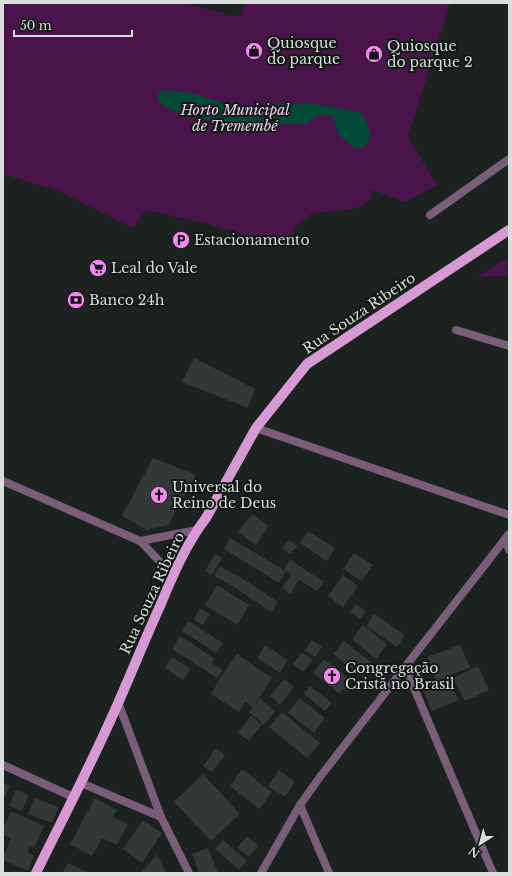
<svg xmlns="http://www.w3.org/2000/svg" width="512" height="876" font-family="'Libre Baskerville',serif">
  <style>
    .green { fill: #491449 }
    .water { fill: #004a36 }
    .building { fill: #323936 }
    .lines { fill: none; stroke-linecap: round; stroke-linejoin: round }
    .service { stroke: #7a5d79; stroke-width: 8 }
    .minor { stroke: #7a5d79; stroke-width: 8 }
    .primary { stroke: #d699d4; stroke-width: 10 }
    .labels { text-anchor: middle; dominant-baseline: central; stroke-width: 4; stroke-linejoin: round; paint-order: stroke }
    .poi-label { font-size: 14px; fill: #d9dedc; stroke: #121815; text-anchor: start }
    .park-label { font-size: 14px; font-style: italic; fill: #f4cff2; stroke: #121815 }
    .street-label { font-size: 14px; fill: #d9dedc; stroke: #121815 }
  </style>
  <rect width="100%" height="100%" fill="#1b221f"/>
  <g class="green">
    <path d="M3 3H182L240 17 244 3H450L408 137 437 185 405 202 376 191 370 190 371 197 363 206 351 209 313 213 296 226 288 248 262 237 245 235 205 223 146 210 133 228 59 191 6 175H3Z"/>
    <path d="M509 257V276L477 277Z"/>
  </g>
  <path class="water" d="M162 90 174 91 191 93 228 104 240 106H255L277 104H314L360 112C368 122 371 132 368 144L361 148H357L352 146 340 136 338 133 336 124 333 118 331 116 319 115 306 124H286L266 126 248 125 207 120 171 110 160 103 157 95Z"/>
  <g class="building">
    <path d="M194 358 255 389 248 408 182 382Z"/>
    <path d="M153 458 196 475 168 525 147 530 122 516Z"/>
    <path d="M252 514 269 526 256 545 238 532Z"/>
    <path d="M308 531 335 548 327 561 300 543Z"/>
    <path d="M230 538 286 571 279 583 224 549Z"/>
    <path d="M289 540 297 546 290 554 282 548Z"/>
    <path d="M354 553 373 565 362 581 343 569Z"/>
    <path d="M215 554 222 558 212 575 205 571Z"/>
    <path d="M290 560 324 582 317 591 299 580 290 594 282 588 291 574 284 569Z"/>
    <path d="M220 566 245 580 278 602 271 612 239 590 214 576Z"/>
    <path d="M343 575 358 586 343 607 328 596Z"/>
    <path d="M217 585 249 605 237 625 205 605Z"/>
    <path d="M356 604 366 611 360 619 350 612Z"/>
    <path d="M200 608 210 614 203 625 194 620Z"/>
    <path d="M374 614 405 635 397 647 366 626Z"/>
    <path d="M188 621 223 643 216 653 182 631Z"/>
    <path d="M363 625 387 644 376 659 352 639Z"/>
    <path d="M180 636 214 658 212 663 223 670 217 678 172 649Z"/>
    <path d="M312 640 322 647 315 657 305 650Z"/>
    <path d="M344 641 373 664 363 677 333 654Z"/>
    <path d="M265 645 288 660 280 673 257 658Z"/>
    <path d="M460 645 470 668 448 676 458 700 432 711 422 687 436 681 427 657Z"/>
    <path d="M302 652 313 660 303 672 293 664Z"/>
    <path d="M237 654 272 678 253 707 260 698 275 711 264 725 249 712 253 707 245 702 239 712 211 694 217 684 225 689 217 683Z"/>
    <path d="M172 657 191 669 183 680 165 668Z"/>
    <path d="M324 659 351 680 348 684 351 686 347 692 343 689 340 694 313 673Z"/>
    <path d="M478 666 489 690 465 701 453 678Z"/>
    <path d="M284 679 294 687 280 705 270 696Z"/>
    <path d="M310 686 332 703 325 711 304 694Z"/>
    <path d="M299 698 325 718 314 733 288 713Z"/>
    <path d="M282 712 320 743 307 758 269 727Z"/>
    <path d="M251 716 262 724 249 741 238 733Z"/>
    <path d="M216 748 225 755 212 772 203 766Z"/>
    <path d="M242 769 272 792 259 809 230 786Z"/>
    <path d="M279 770 295 782 285 797 268 786Z"/>
    <path d="M203 774 240 814 211 841 174 802Z"/>
    <path d="M3 783 10 786 3 802Z"/>
    <path d="M16 790 29 795 22 811 9 806Z"/>
    <path d="M34 798 59 807 52 823 28 814Z"/>
    <path d="M95 798 117 810 113 817 128 824 117 845 102 838 92 856 70 844Z"/>
    <path d="M11 811 44 826 34 848 30 846 27 852 34 856 28 871 3 860V858L11 838 3 834V829Z"/>
    <path d="M143 820 162 833 142 863 123 849Z"/>
    <path d="M247 836 258 846 249 857 237 848Z"/>
    <path d="M223 840 247 861 239 870 215 849Z"/>
    <path d="M208 848 218 873H199L192 854Z"/>
    <path d="M157 854 166 873H141Z"/>
    <path d="M68 863 90 873H63Z"/>
  </g>
  <g class="lines">
    <path class="service" d="M456 330 509 346"/>
    <g class="minor">
      <path d="M430 215 509 159"/>
      <path d="M256 428 509 515"/>
      <path d="M3 481 140 541 173 575"/>
      <path d="M505 540 509 550"/>
      <path d="M140 541 197 530"/>
      <path d="M405 667 493 873"/>
      <path d="M118 702 161 817 189 873"/>
      <path d="M3 765 73 797"/>
      <path d="M81 783 161 817"/>
      <path d="M300 805 329 873"/>
      <path d="M261 873 300 805 320 777 405 667 509 534"/>
    </g>
    <path class="primary" d="M36 873C64 816 94 759 119 701 133 669 146 637 160 606 173 575 186 544 206 518L256 428 307 364 509 230"/>
  </g>
  <defs>
    <symbol id="shop-disc" viewBox="-11 -11 22 22"><circle r="9.5" fill="#f489f1" stroke="#121815"/><path d="M-5-2.5h2.3a2.7 3.5 0 0 1 5.4 0H5L5.5 6h-11ZM-1.5-2.5h3a1.5 2.3 0 0 0-3 0Z" fill="#111"/></symbol>
    <symbol id="parking-disc" viewBox="-11 -11 22 22"><circle r="9.5" fill="#f489f1" stroke="#121815"/><path d="M-3.5-5.5H1a3.5 3.5 0 0 1 0 7H-1V5.5H-3.5ZM-1-3.4V-.6H.8a1.4 1.4 0 0 0 0-2.8Z" fill="#111"/></symbol>
    <symbol id="supermarket-disc" viewBox="-11 -11 22 22"><circle r="9.5" fill="#f489f1" stroke="#121815"/><path d="M-6-5.5h2.5l.6 2H6L4.5 2H-2.5L-4.4-4H-6ZM-1.5 3.2a1.3 1.3 0 1 0 .1 0ZM3 3.2a1.3 1.3 0 1 0 .1 0Z" fill="#111"/></symbol>
    <symbol id="bank-disc" viewBox="-11 -11 22 22"><circle r="9.5" fill="#f489f1" stroke="#121815"/><path d="M-6-4H6V4H-6ZM0-2.3a2.3 2.3 0 1 0 0 4.6a2.3 2.3 0 1 0 0-4.6Z" fill="#111"/></symbol>
    <symbol id="church-disc" viewBox="-11 -11 22 22"><circle r="9.5" fill="#f489f1" stroke="#121815"/><path d="M-1.2-6h2.4v3.5h3.3v2.4h-3.3V6h-2.4V-.1h-3.3v-2.4h3.3Z" fill="#111"/></symbol>
  </defs>
  <g fill-rule="evenodd">
    <use href="#shop-disc" x="244" y="41" width="20" height="20"/>
    <use href="#shop-disc" x="364" y="44" width="20" height="20"/>
    <use href="#parking-disc" x="171" y="230" width="20" height="20"/>
    <use href="#supermarket-disc" x="88" y="258" width="20" height="20"/>
    <use href="#bank-disc" x="66" y="290" width="20" height="20"/>
    <use href="#church-disc" x="149" y="485" width="20" height="20"/>
    <use href="#church-disc" x="322" y="666" width="20" height="20"/>
  </g>
  <g class="labels">
    <g class="poi-label">
      <text x="267" y="43">Quiosque<tspan x="267" dy="16">do parque</tspan></text>
      <text x="387" y="46">Quiosque<tspan x="387" dy="16">do parque 2</tspan></text>
      <text x="194" y="240">Estacionamento</text>
      <text x="111" y="268">Leal do Vale</text>
      <text x="89" y="300">Banco 24h</text>
      <text x="172" y="487">Universal do<tspan x="172" dy="16">Reino de Deus</tspan></text>
      <text x="345" y="668">Congregação<tspan x="345" dy="16">Cristã no Brasil</tspan></text>
    </g>
    <g class="park-label">
      <text x="235" y="110">Horto Municipal<tspan x="235" dy="16">de Tremembé</tspan></text>
    </g>
    <g class="street-label">
      <text transform="translate(359 313) rotate(-34)">Rua Souza Ribeiro</text>
      <text transform="translate(152 593) rotate(-65)">Rua Souza Ribeiro</text>
    </g>
  </g>
  <rect width="512" height="876" fill="none" stroke="#d9dedc" stroke-width="8"/>
  <g transform="translate(480 844) rotate(216)" stroke="#121815" stroke-width="3" paint-order="stroke">
  <path d="M0-3L7 15L0 10L-7 15Z" fill="#d9dedc"/>
  <text y="-6" font-size="11" font-weight="bold" text-anchor="middle" fill="#d9dedc">N</text>
  </g>
  <path d="M14 30v6h118v-6" fill="none" stroke="#d9dedc" stroke-width="2"/>
  <text x="20" y="30" font-size="12" fill="#d9dedc" stroke="#121815" stroke-width="3" paint-order="stroke">50 m</text>
</svg>
